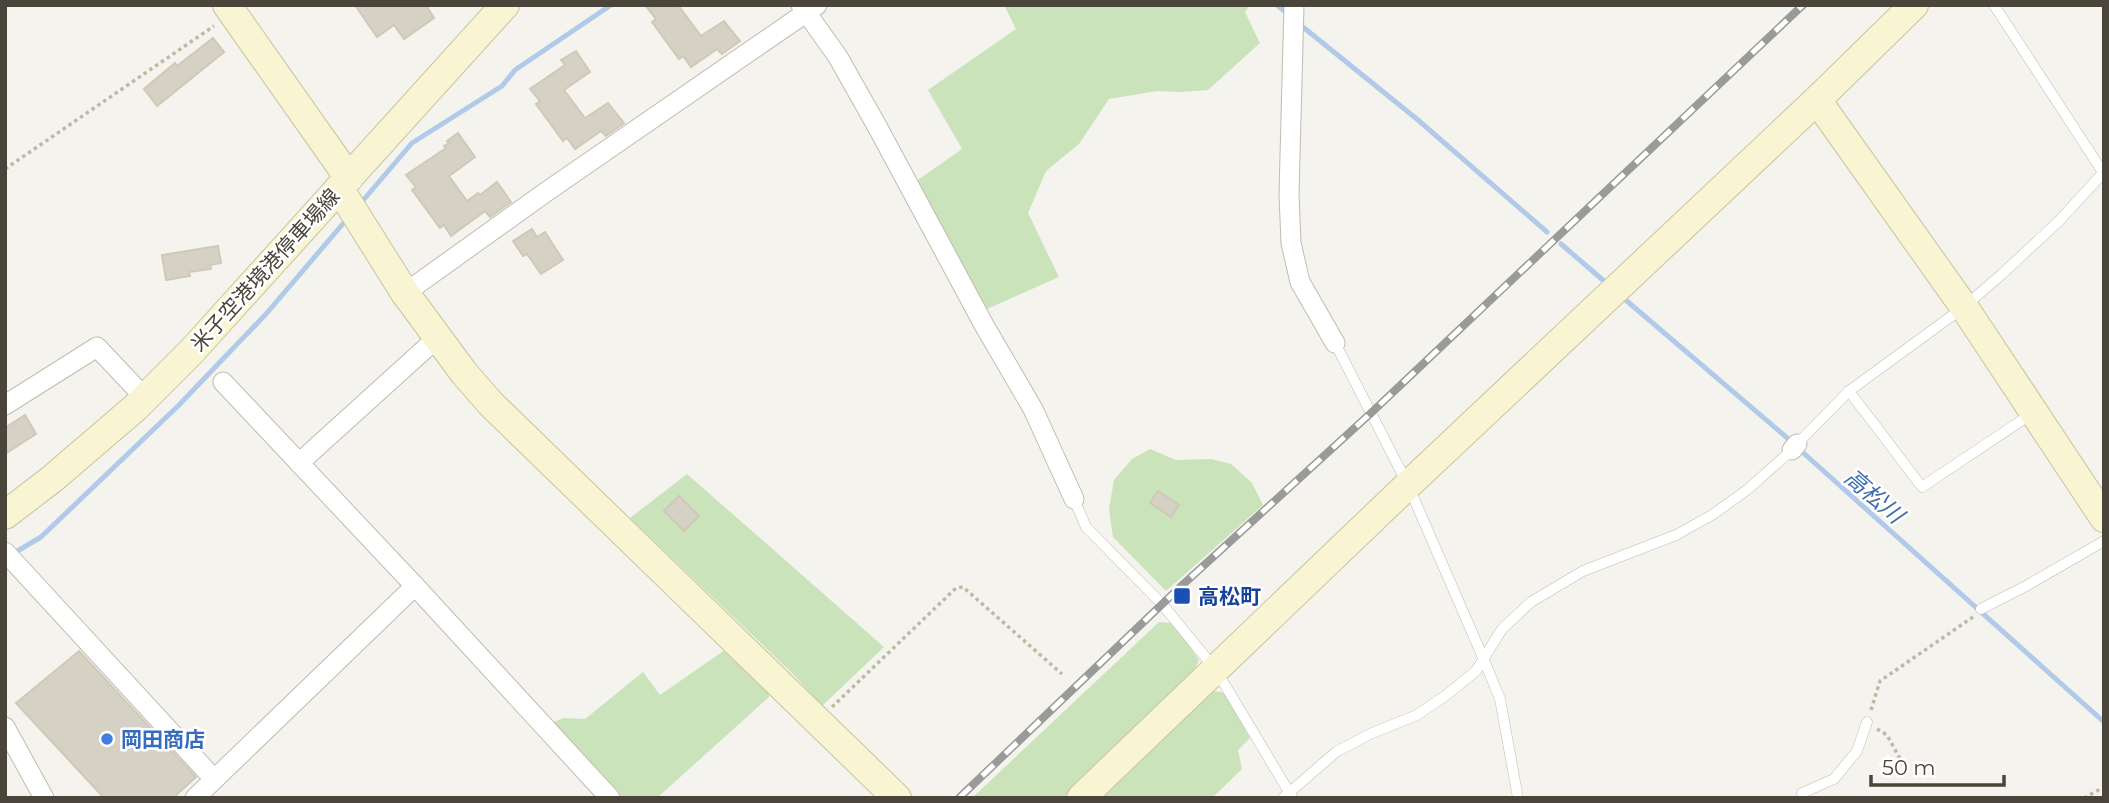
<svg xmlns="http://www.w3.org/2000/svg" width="2109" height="803" font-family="Montserrat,'Noto Sans JP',sans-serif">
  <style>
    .green { fill: #cbe3bb }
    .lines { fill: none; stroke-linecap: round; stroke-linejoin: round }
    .stream { stroke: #b1cae9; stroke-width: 5 }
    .building { fill: #d5d1c4; stroke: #cfc9b7; stroke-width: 2 }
    .lane-casing { stroke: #bfbcb0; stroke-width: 11 }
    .street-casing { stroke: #bfbcb0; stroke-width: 21 }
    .secondary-casing { stroke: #c9c49e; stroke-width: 30 }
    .path { stroke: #bfb9a3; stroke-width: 3.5; stroke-dasharray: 3.5 3.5; stroke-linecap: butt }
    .lane { stroke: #fff; stroke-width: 10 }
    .street { stroke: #fff; stroke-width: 19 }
    .secondary { stroke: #f9f5d3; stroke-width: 28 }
    .rail-casing { stroke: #9a9a9a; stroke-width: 8 }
    .rail { stroke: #fff; stroke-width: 5; stroke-dasharray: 16; stroke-linecap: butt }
    .transit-dot { fill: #1a4fb4; stroke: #fff; stroke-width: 2.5 }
    .shop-dot { fill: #3f7fe0; stroke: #fff; stroke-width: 2.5 }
    .labels { text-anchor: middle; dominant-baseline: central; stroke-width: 5; stroke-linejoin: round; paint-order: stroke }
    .street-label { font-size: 21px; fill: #49453b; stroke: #fff }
    .transit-label { font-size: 21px; font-weight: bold; fill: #164399; stroke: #fff; text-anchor: start }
    .shop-label { font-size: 21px; font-weight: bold; fill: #366cbe; stroke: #fff; text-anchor: start }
    .water-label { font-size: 23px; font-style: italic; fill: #406da9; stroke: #fff }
  </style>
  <rect width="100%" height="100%" fill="#f5f3ed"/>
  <g class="green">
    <path d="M1004 5H1250L1245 12 1260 43 1208 90 1179 92 1157 91 1109 99 1079 144 1046 171 1028 213 1059 277 987 309 915 182 962 149 928 90 1016 29Z"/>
    <path d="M1150 449 1176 460 1211 459 1231 464 1252 483 1263 505 1166 591 1113 537 1109 509 1114 480 1132 459Z"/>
    <path d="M687 474 884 647 822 706 795 676 630 518Z"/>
    <path d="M1159 622 1173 623 1199 660 1192 677 1063 798H972Z"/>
    <path d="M729 647 769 686V697L657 798H616L548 724 564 718 585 719 643 672 660 695Z"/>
    <path d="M1209 690 1225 693 1250 738 1238 750 1242 769 1212 798H1097Z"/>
  </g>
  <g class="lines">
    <g class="stream">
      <path d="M1277 5 1288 14"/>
      <path d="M1298 23 1418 120 1547 232"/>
      <path d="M360 204 412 143 502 86 515 70 611 5"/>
      <path d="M1561 244 1604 281"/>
      <path d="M1621 296 1792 442"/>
      <path d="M1799 449 2104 722"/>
      <path d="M14 553 41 537 178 406 266 314 347 219"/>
    </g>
  </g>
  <g class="building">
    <path d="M355 5H426L434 18 404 39 394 25 377 37Z"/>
    <path d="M645 5H678L701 36 724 21 740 41 722 54 717 49 691 67 683 56 679 59 652 22 656 19Z"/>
    <path d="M213 38 224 52 157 106 144 89 175 63 177 66Z"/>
    <path d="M576 51 590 72 564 90 585 118 608 103 624 123 606 136 601 131 575 149 567 138 563 141 536 104 540 101 530 89 565 65 561 60Z"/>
    <path d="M458 133 475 157 449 176 467 201 478 193 480 195 497 182 511 202 490 217 485 211 451 236 444 225 440 228 412 190 416 187 406 175 446 148 444 146 449 143 447 141Z"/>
    <path d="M532 229 537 237 545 232 563 260 541 274 527 254 523 256 513 241Z"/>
    <path d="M218 246 221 263 210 265 211 269 189 272 190 276 166 280 162 255Z"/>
    <path d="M25 415 36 434 5 454V428Z"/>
    <path d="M1158 491 1179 505 1171 517 1150 503Z"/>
    <path d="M679 496 699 516 684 531 664 511Z"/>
    <path d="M79 651 196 777 173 798H104L16 703Z"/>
  </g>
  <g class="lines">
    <defs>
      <g id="lane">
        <path d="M1994 5 2104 174"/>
        <path d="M1335 343 1408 485 1484 660 1500 699 1518 798"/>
        <path d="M1849 391 1922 487 2033 413"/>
        <path d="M1797 444 1849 391 1964 307 2002 274 2058 222 2104 172"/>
        <path d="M1074 499 1086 527 1162 604 1216 670 1292 797"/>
        <path d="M1981 609 2026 586 2104 541"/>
        <path d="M1283 798 1336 752 1370 734 1417 715 1445 696 1476 671 1502 629 1531 602 1583 571 1676 535 1712 515 1747 490 1792 450"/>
        <path d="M1804 798 1802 793 1834 779 1857 751 1867 722"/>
      </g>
      <g id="street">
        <path d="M801 5 838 57 878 128 984 325 1033 409 1074 499"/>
        <path d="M1294 5 1289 194 1291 243 1300 282 1335 343"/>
        <path d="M405 293 546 192 817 5"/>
        <path d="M223 382 415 586 610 798"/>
        <path d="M5 405 97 347 145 398"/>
        <path d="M1792 450 1797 444"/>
        <path d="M299 463 437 338"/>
        <path d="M5 552 214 779"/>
        <path d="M5 727 44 798"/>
        <path d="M195 798 415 586"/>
      </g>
      <g id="secondary">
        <path d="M227 5 349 178"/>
        <path d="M1817 100 1964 307 2104 518"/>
        <path d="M339 188 405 293 464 373 491 404 897 798"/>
        <path d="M5 515 52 479 136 407 191 352 505 5"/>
        <path d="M1081 798 1408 485 1817 100 1914 5"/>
      </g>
    </defs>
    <use href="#lane" class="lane-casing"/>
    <use href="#street" class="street-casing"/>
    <use href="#secondary" class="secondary-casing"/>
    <g class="path">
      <path d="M5 169 214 26"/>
      <path d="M832 707 956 588 963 587 1062 674"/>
      <path d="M1871 710 1880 681 1973 617"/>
      <path d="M1877 729 1887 735 1904 766"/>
      <path d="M2084 798 2104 787"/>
    </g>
    <use href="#lane" class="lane"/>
    <use href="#street" class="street"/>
    <use href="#secondary" class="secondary"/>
    <defs>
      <path id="rail" d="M959 798 1178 589 1371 413 1803 5"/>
    </defs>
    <use href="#rail" class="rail-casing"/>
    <use href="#rail" class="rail"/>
  </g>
  <rect class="transit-dot" x="1173" y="587" width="18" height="18" rx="3.5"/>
  <circle class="shop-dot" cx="107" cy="739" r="7"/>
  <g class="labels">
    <g class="street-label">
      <text transform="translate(265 270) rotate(-48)">米子空港境港停車場線</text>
    </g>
    <g class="transit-label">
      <text x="1198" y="596">高松町</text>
    </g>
    <g class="shop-label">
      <text x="121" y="739">岡田商店</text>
    </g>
    <g class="water-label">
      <text transform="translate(1874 496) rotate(41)">高松川</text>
    </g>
  </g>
  <rect width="2109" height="803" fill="none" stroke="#49453b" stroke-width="14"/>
  <path d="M1871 775v10h133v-10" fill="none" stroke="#49453b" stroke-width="3.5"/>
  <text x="1882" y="775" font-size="21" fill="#49453b" stroke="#ffffff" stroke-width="5" paint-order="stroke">50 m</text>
</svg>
